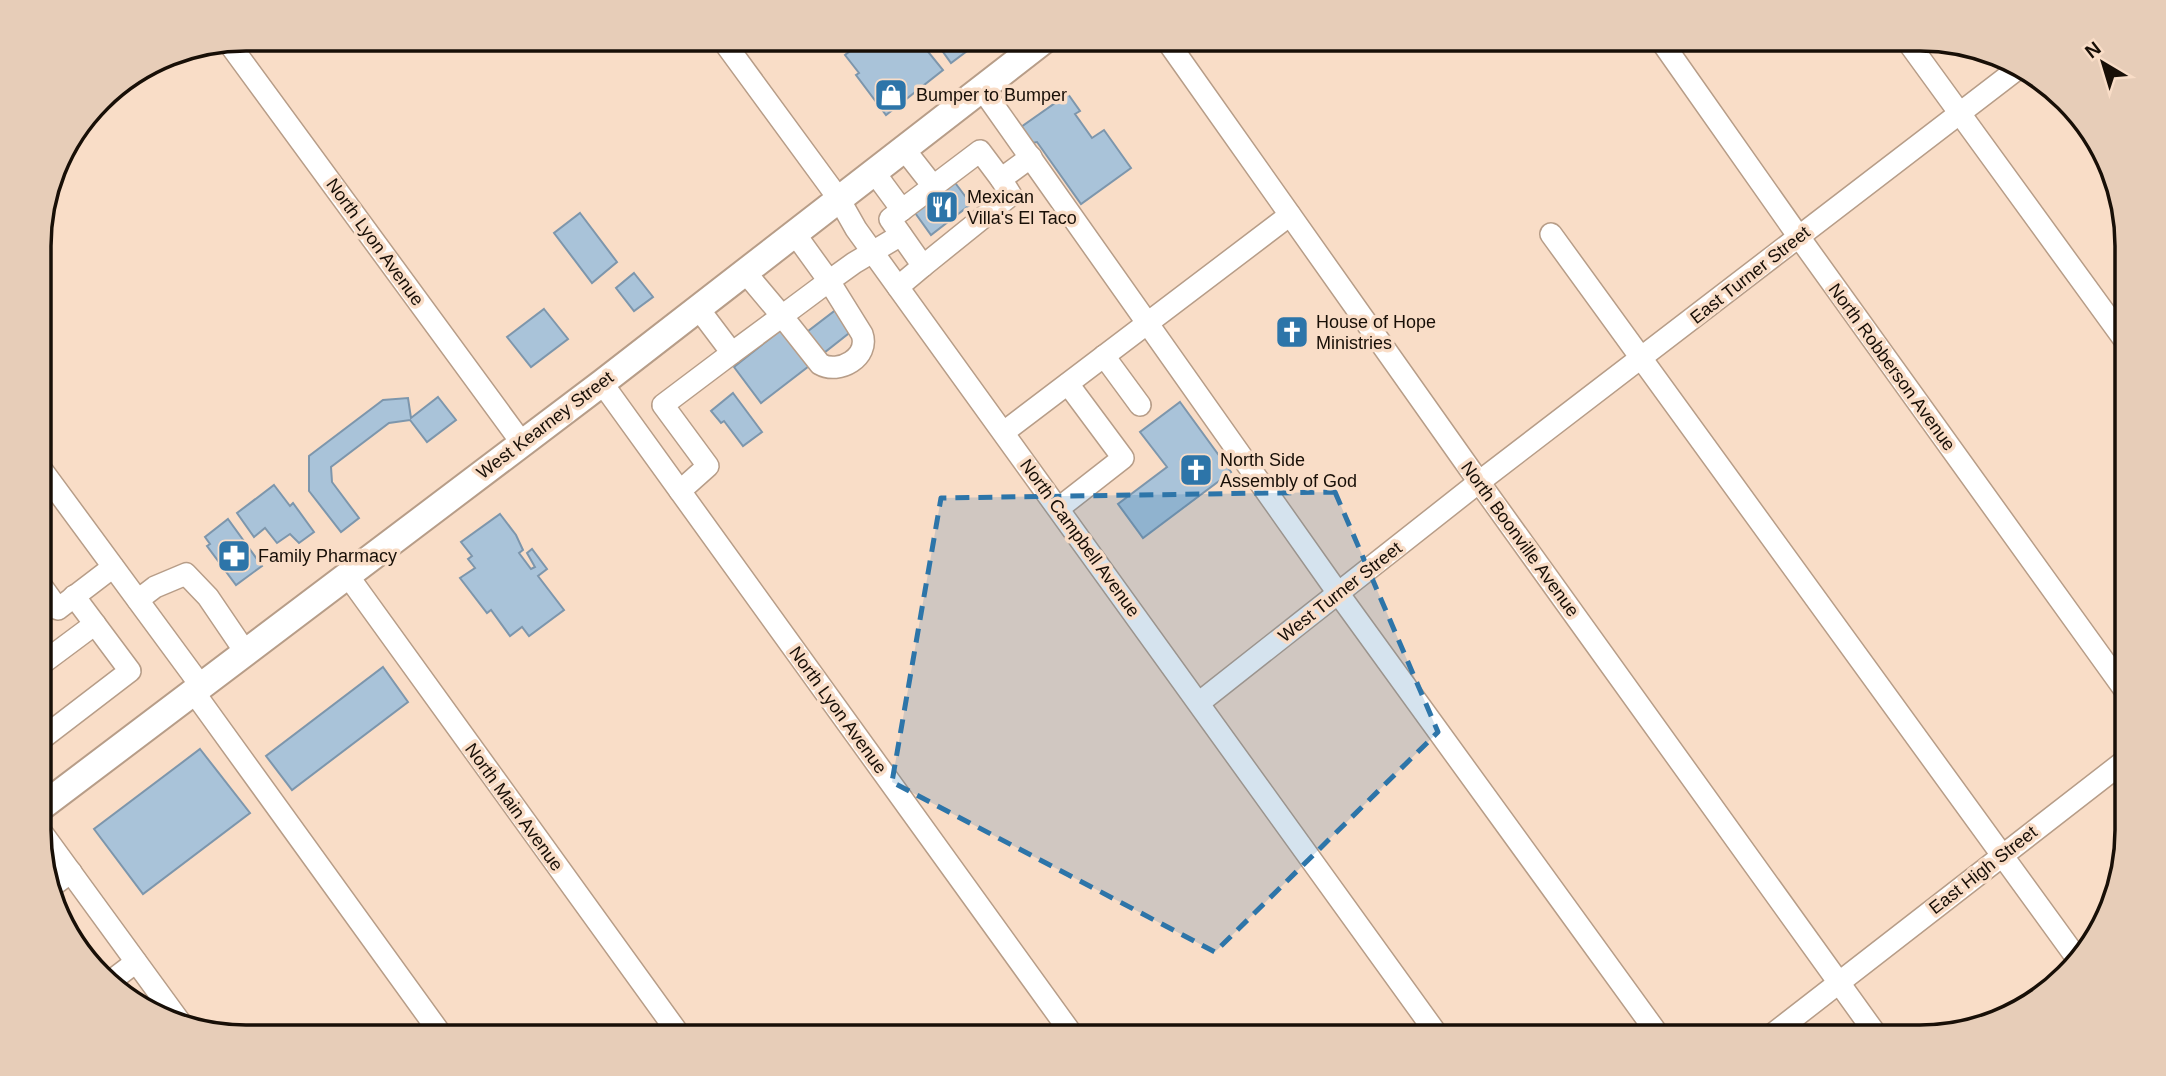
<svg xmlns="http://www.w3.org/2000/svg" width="2166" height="1076" font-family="Arial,sans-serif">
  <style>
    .building { fill: #a9c3d9; stroke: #7d96ac; stroke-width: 2 }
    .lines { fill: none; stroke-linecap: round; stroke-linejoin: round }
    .minor-casing { stroke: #b79d88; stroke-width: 24 }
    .major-casing { stroke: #b79d88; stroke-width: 30 }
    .minor { stroke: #fff; stroke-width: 21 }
    .major { stroke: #fff; stroke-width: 26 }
    .marked { fill: #2d75a9; fill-opacity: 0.2; stroke: #2d75a9; stroke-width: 5; stroke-dasharray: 14 9; stroke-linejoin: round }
    .labels { text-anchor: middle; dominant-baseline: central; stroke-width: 7; stroke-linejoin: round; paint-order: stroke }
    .poi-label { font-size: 18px; fill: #180f07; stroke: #f9ddc7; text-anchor: start }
    .street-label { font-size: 18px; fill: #180f07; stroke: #f9ddc7 }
    .rim { fill: none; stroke: #180f07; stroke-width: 3.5 }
  </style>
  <rect width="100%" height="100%" fill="#f9ddc7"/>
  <g class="building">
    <path d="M867 38H917L943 70 886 115 856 75 859 73 845 55Z"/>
    <path d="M940 38H970L975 45 951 63 936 42Z"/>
    <path d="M1068 94 1080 111 1075 114 1092 138 1104 130 1131 168 1081 204 1037 142 1032 143 1021 127Z"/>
    <path d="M953 180 971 204 931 235 913 210Z"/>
    <path d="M580 213 617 262 592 283 554 233Z"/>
    <path d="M634 273 653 297 634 311 616 288Z"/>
    <path d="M544 309 568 339 531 367 507 337Z"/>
    <path d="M837 309 853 330 820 356 803 335Z"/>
    <path d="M782 329 809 366 761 403 734 367Z"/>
    <path d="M733 393 762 432 743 446 724 421 721 423 711 411Z"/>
    <path d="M438 397 456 420 427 442 410 420 389 423 331 467 332 482 359 518 341 532 309 491V456L383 400 408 398 411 418Z"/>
    <path d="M1180 402 1231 472 1143 538 1118 504 1167 467 1140 432Z"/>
    <path d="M274 485 290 506 293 503 314 532 299 543 290 534 277 543 265 528 254 537 237 513Z"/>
    <path d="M500 514 516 535 523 550 519 553 531 569 535 567 527 553 532 549 547 569 538 576 564 610 529 636 522 627 510 636 491 610 487 613 460 578 475 568 468 559 472 556 461 542Z"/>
    <path d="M228 519 262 566 236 585 207 546 210 544 205 537Z"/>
    <path d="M383 667 408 702 292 790 266 756Z"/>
    <path d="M200 749 250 813 143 894 94 829Z"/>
  </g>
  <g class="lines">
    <defs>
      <g id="minor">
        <path d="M721 38 839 199 856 229 1439 1037"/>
        <path d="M1165 38 1479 482 1878 1037"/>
        <path d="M1659 38 1799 237 2127 693"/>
        <path d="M1905 38 2126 342"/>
        <path d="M228 42 522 443"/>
        <path d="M982 89 1338 593 1660 1037"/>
        <path d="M904 149 933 186"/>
        <path d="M874 172 902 210"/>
        <path d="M795 234 829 281 782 316 820 364C839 375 870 357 862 334L829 281 854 263 901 235"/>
        <path d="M1551 234 2076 957"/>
        <path d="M923 266 1011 195 1001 179"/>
        <path d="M898 287 923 266 890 219 980 151 1001 179 1031 157"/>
        <path d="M732 353 782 316 745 272"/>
        <path d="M1104 356 1140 405"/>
        <path d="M602 383 1074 1037"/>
        <path d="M1004 432 1290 215"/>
        <path d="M39 466 201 686"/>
        <path d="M680 491 708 466 663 405 732 353 698 308"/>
        <path d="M1059 508 1123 458 1068 384"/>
        <path d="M348 576 681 1037"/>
        <path d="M40 584 58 609 113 567"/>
        <path d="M138 600 155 587 186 574 208 597 246 653"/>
        <path d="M40 665 95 624"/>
        <path d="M193 691 443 1037"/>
        <path d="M1200 702 1479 482 2020 67"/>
        <path d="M40 740 130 671 74 596"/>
        <path d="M40 830 180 1022"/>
        <path d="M52 886 71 872"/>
        <path d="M111 981 136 962"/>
        <path d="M1769 1037 2127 759"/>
      </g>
      <path id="major" d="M40 808 602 383 1047 38"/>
    </defs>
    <use href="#minor" class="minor-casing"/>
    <use href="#major" class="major-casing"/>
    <use href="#minor" class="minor"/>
    <use href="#major" class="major"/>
  </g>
  <path class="marked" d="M1335 492 1438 732 1215 952 892 782 941 498Z"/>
  <defs>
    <symbol id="shop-square" viewBox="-11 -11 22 22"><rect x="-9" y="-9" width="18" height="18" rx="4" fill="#2d75a9" stroke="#f9ddc7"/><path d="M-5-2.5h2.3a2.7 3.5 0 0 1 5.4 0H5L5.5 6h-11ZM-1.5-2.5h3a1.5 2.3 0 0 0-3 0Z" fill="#fff"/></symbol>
    <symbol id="restaurant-square" viewBox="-11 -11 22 22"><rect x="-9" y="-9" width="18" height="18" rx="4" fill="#2d75a9" stroke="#f9ddc7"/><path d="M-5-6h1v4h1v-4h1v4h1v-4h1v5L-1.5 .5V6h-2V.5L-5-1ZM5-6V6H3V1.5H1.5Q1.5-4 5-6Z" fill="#fff"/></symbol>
    <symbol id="church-square" viewBox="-11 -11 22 22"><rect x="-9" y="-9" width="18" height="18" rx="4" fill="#2d75a9" stroke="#f9ddc7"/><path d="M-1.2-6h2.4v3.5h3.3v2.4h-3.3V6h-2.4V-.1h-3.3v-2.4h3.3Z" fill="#fff"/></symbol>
    <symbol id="pharmacy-square" viewBox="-11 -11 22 22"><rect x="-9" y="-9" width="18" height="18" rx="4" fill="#2d75a9" stroke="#f9ddc7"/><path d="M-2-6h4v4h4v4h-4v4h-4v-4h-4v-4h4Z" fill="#fff"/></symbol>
  </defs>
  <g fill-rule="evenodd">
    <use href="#shop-square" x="872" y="76" width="38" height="38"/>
    <use href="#restaurant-square" x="923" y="188" width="38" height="38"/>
    <use href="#church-square" x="1273" y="313" width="38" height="38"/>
    <use href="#church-square" x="1177" y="451" width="38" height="38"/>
    <use href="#pharmacy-square" x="215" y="537" width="38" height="38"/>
  </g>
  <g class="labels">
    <g class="poi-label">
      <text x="916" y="95">Bumper to Bumper</text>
      <text x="967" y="197">Mexican<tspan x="967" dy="21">Villa's El Taco</tspan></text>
      <text x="1316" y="322">House of Hope<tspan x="1316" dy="21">Ministries</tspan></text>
      <text x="1220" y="460">North Side<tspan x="1220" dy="21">Assembly of God</tspan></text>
      <text x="258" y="556">Family Pharmacy</text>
    </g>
    <g class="street-label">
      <text transform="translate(375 242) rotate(54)">North Lyon Avenue</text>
      <text transform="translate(1750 275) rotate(-38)">East Turner Street</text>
      <text transform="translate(1892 367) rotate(54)">North Robberson Avenue</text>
      <text transform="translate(545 425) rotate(-37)">West Kearney Street</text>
      <text transform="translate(1080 538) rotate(54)">North Campbell Avenue</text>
      <text transform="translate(1520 539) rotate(54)">North Boonville Avenue</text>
      <text transform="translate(1340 592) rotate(-38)">West Turner Street</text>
      <text transform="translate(838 710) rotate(54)">North Lyon Avenue</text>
      <text transform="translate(514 807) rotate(54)">North Main Avenue</text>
      <text transform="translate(1983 870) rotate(-38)">East High Street</text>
    </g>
  </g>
  <path d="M0 0H2166V1076H0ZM246 51H1920A195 195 0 0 1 2115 246V830A195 195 0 0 1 1920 1025H246A195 195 0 0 1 51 830V246A195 195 0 0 1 246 51Z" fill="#e7cdb8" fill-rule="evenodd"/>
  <path class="rim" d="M246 51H1920A195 195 0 0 1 2115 246V830A195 195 0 0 1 1920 1025H246A195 195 0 0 1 51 830V246A195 195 0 0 1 246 51Z"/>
  <g transform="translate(2103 63) rotate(322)" stroke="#f9ddc7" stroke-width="5" paint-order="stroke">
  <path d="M0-5L12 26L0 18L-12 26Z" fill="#180f07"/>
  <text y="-10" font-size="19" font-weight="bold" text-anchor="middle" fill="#180f07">N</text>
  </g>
</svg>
